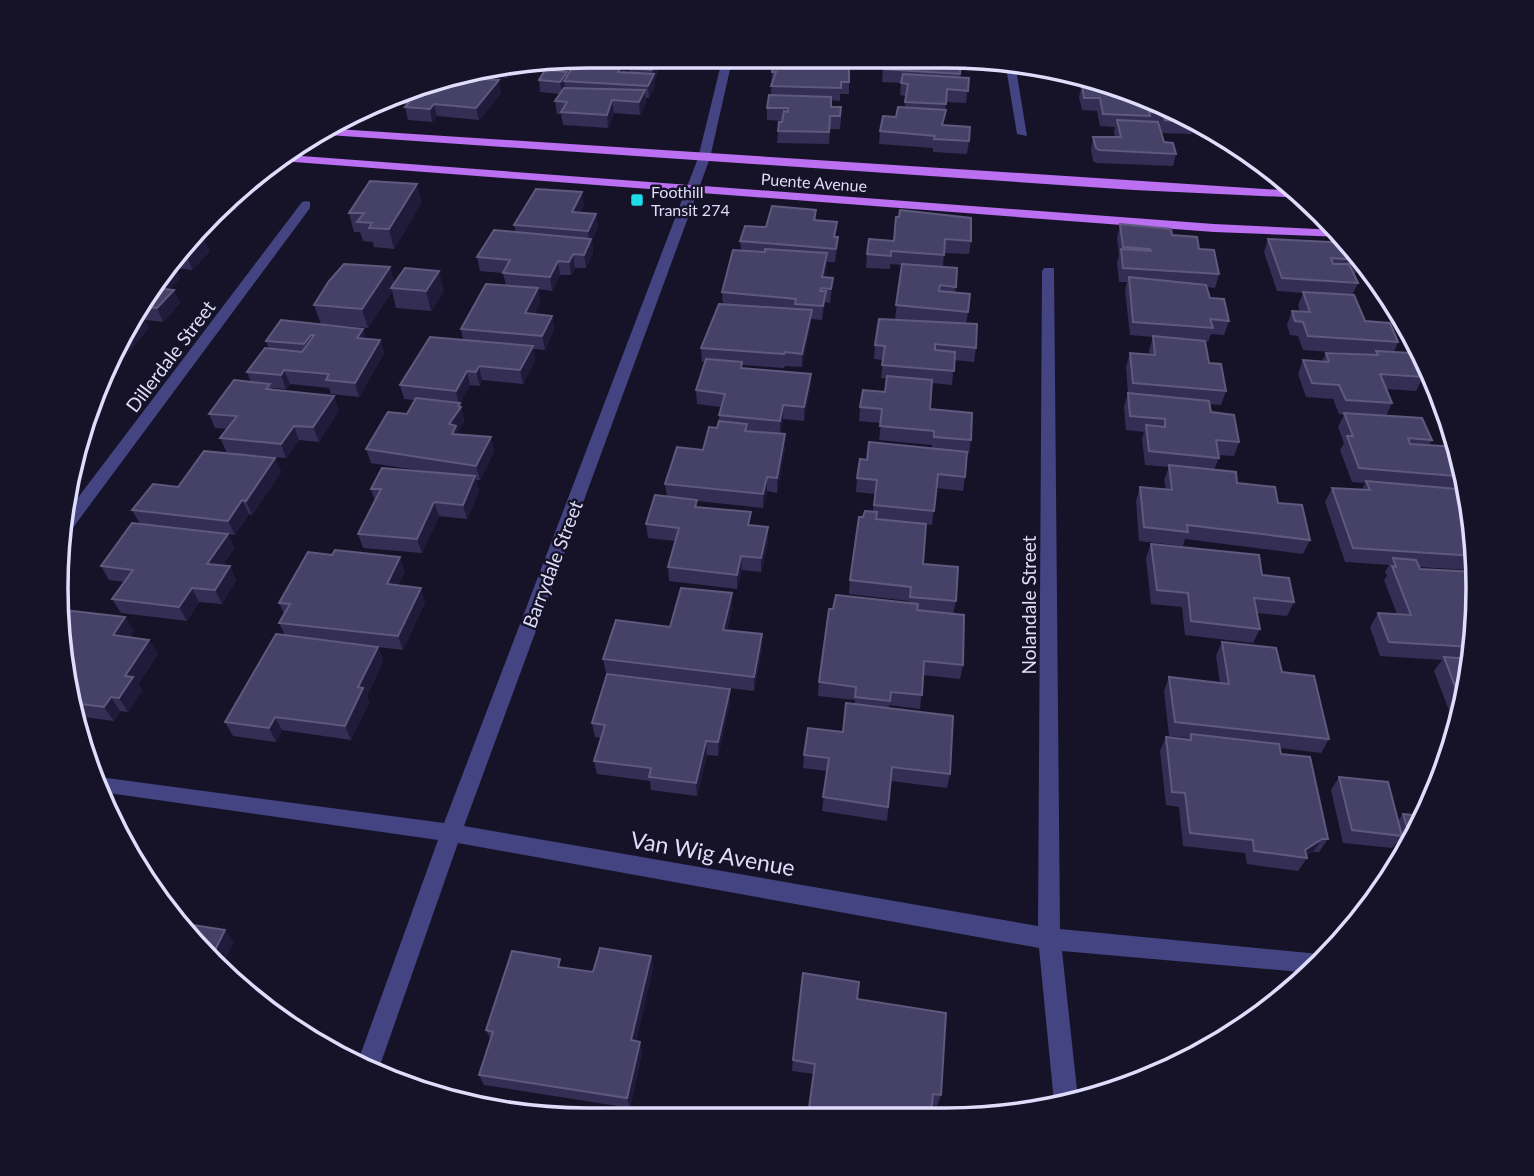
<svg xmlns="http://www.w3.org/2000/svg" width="1534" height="1176" font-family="Lato,sans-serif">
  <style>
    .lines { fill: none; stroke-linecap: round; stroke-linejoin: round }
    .minor { fill: #434481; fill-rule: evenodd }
    .major { fill: #ba70f0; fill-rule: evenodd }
    .wall { fill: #342e54; fill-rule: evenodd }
    .shaded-wall { fill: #201b3b }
    .building { fill: #464166; stroke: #5e597d; stroke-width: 2 }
    .poi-dot { fill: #1edbe7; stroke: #161328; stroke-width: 2.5 }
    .labels { text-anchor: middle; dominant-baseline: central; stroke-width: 5; stroke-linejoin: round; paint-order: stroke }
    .far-street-label { font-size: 16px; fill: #dfddfb; stroke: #161328 }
    .far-poi-label { font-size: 16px; fill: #dfddfb; stroke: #161328; text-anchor: start }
    .street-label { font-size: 19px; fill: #dfddfb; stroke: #161328 }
    .near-street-label { font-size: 23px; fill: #dfddfb; stroke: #161328 }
    .rim { fill: none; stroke: #dfddfb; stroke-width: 3.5 }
  </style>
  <rect width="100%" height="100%" fill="#161328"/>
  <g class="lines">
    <g class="minor">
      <path d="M723 56H733L710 158 464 826 1038 926 1042 271 1044 268H1054L1060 929 1330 955 1312 973 1062 951 1078 1099 1055 1105 1054 1102 1039 948 458 843 377 1074 357 1064 438 840 101 792 92 776 444 823 698 158Z"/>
      <path d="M1005 61 1015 63 1027 136 1017 134Z"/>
      <path d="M306 201 310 202V208L69 533 63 535 64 516 302 202Z"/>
    </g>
    <g class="major">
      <path d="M321 128 1297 191 1305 198 1134 190 314 134Z"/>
      <path d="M288 155 1214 224 1337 230 1343 237 1214 232 281 161Z"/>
    </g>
  </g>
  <g class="wall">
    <path d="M588 56H641L639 59 657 60 658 72 655 79V86L649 98H646V102L640 115 614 113 608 128 563 125 561 114H557L555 101 560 94 540 92 539 80 567 75 575 63H571L570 58ZM627 65H630L629 68V72H625L627 69Z"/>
    <path d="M801 57H835V61H832L834 66 849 67V94H840V101L831 100V107H841V119L840 129H830L829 144 777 143 778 131 783 121 767 120V108L771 95 772 72 802 61Z"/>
    <path d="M928 59 961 61 960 78H969L966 103 946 102 943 125 969 141 967 154 933 152V148L879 144 880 131 896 117 905 107 906 96 900 95 901 83 882 82 883 69Z"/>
    <path d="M513 66 514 70 508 78 498 77 497 80 501 93 479 120 437 116 432 122 408 120 404 102 430 86V84L448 77V75Z"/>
    <path d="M1059 70 1084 74 1161 109 1162 113 1159 124 1164 142 1176 154 1173 166 1096 163 1093 161 1091 150 1093 137H1115L1114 132 1115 127 1100 126 1097 111 1082 110 1079 97 1082 85H1086V77L1060 76Z"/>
    <path d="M1163 111 1166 112 1194 124 1191 134 1162 133 1159 124Z"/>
    <path d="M1249 152 1261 162 1248 157Z"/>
    <path d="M268 172 269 177 257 190H253L236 210 223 209Z"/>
    <path d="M422 202 394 249 374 247 373 242 363 241 360 232H354L349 213Z"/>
    <path d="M584 205 580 213 596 214 598 227 592 239 593 253 586 268H575L571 275H560L552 291 538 289 540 302 534 314 552 316 554 329 545 350 533 349 535 360 523 384 482 380 480 386 470 385 460 403 464 421 458 431V434L494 451 480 480H476L479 491 467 519 439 516 422 553 363 548 358 534 375 501 371 489 430 472 371 463 366 449 407 414 414 400 404 399 400 385 463 340 461 329 506 285 503 273 480 271 477 257 516 232 514 225Z"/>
    <path d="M816 210V220L836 237 837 250 835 262H827L825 277 832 291 830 303 825 302 822 320 811 319 802 367 785 366 784 368 742 365V368L811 374 810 388 804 421 783 419 780 434H785V448L777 493 767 491 763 508 697 501V507L751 526 768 541 761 572 742 570 737 589 669 581 668 567 675 541 648 538 646 524 667 497 665 484 703 450 717 428 721 407 697 404 696 390 705 362H702L701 348 723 304 722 292 741 250 740 241 766 227Z"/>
    <path d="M896 217 971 241 969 254 944 253 943 267 957 268 955 293 968 312 966 324 976 348 974 362 954 360 952 385 932 383 930 409 971 440 969 454H966L965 477 963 491 936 488 932 525 926 524 923 564 956 601 953 614 963 665 960 679 923 675 920 709 889 705V709L950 774 947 788 891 781 887 821 822 811 827 771 803 768 804 755 843 732 854 704 855 700 818 696 819 682 833 609 909 603V601L849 594 850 580 863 517 873 511 875 494 856 492 857 478 867 460 932 448V445L879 440 881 423 859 421 860 407 885 392 887 379 881 378 883 360 874 359 875 345 917 321 895 319 902 265 890 264V269L866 268 867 254 894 241Z"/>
    <path d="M1120 224 1172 235 1199 249 1219 274 1215 288 1207 287 1210 298 1229 321 1224 335 1211 334 1208 342 1205 341 1209 363 1226 391 1221 405 1209 404 1211 412 1239 442 1234 456 1218 455 1219 458 1214 470 1237 483 1278 503 1310 540 1303 554 1185 539 1183 546 1139 541 1136 501 1140 487 1166 490 1164 480 1169 467 1145 465 1142 439 1144 432 1126 430 1124 407 1128 393 1126 367 1130 353 1150 355 1149 350 1153 337 1130 335 1125 290 1127 282H1119L1117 262 1119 256 1117 238Z"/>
    <path d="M188 237 210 251 192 270 176 268 180 278 169 289 180 303 163 322 145 320 149 328 124 357 110 356 111 352Z"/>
    <path d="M1268 239 1361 260 1356 273H1353L1358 283 1352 295 1365 321 1398 342 1394 352 1423 377 1416 391 1386 389 1392 403 1386 416 1432 440 1429 445 1457 447 1468 484 1465 489 1468 490 1475 562 1470 570 1419 567 1420 569 1478 588 1468 691 1456 729 1434 671 1442 660 1380 656 1370 627 1378 613 1397 614 1384 580 1387 576 1385 572 1389 565 1345 562 1325 502 1332 488 1362 490 1365 483 1352 482 1340 450 1344 443 1338 427 1344 415 1339 414 1333 399 1306 397 1298 374 1303 360 1322 361 1326 353 1371 355 1303 350 1298 336 1290 335 1287 325 1292 311 1300 312 1298 305 1303 293 1277 291 1264 252Z"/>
    <path d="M390 267 394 283 444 291 431 311 396 308 392 291 368 328 321 324 314 305Z"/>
    <path d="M281 320 366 338 380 340 384 353 359 397 331 394 329 388 290 384 286 389 272 388V390L339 410 319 442 299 440 286 458 227 453 220 438 228 429 215 428 209 414 251 382 247 372 269 349 266 341Z"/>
    <path d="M275 458 281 472 252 515 249 514 235 535 228 534 234 548 223 565 230 566 236 580 222 604 199 602 187 621 121 613 112 599 125 582 109 580 101 566 140 524 132 510 178 487Z"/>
    <path d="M1151 544 1262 575 1294 602 1287 616 1257 613 1260 629 1253 643 1185 635 1182 607 1151 604 1146 558Z"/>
    <path d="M405 571 398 586 425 602 403 650 378 647 383 661 367 696 369 702 351 740 282 730 276 742 233 736 225 722 285 635 279 623 284 613 279 603Z"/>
    <path d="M732 593V607L727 630 762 648 754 691 606 673 603 659 670 627Z"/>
    <path d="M125 617 134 631 130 637 158 654 138 684 142 691 128 712 120 711 114 721 76 716 57 623Z"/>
    <path d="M1222 642 1282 672 1329 739 1321 753 1280 748 1281 754 1328 839 1319 852H1313L1306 856 1307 858 1298 871 1247 864 1245 853 1183 846 1179 807 1166 805 1160 751 1166 737 1189 739V738L1169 736 1164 691 1169 677 1220 683 1216 656Z"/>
    <path d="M730 689V702L718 756 707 755 697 796 651 790 650 781 597 774 594 761 601 738 595 737 592 723Z"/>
    <path d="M1339 777 1398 821 1403 814 1424 816 1406 851 1399 850 1397 842 1392 848 1343 843 1331 790Z"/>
    <path d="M651 956 653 968 636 1041 642 1053 630 1108 484 1085 479 1075 491 1040 486 1030 563 968 593 972Z"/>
    <path d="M857 999 941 1095 937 1106 932 1105 931 1115H809L814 1074 792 1071 793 1060Z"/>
  </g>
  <g class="shaded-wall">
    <path d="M626 57 627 69 619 84 618 72Z"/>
    <path d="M657 60 658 72 655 79V86L649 98 648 86 653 76 652 70Z"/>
    <path d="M513 66 514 70 508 78 506 67Z"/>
    <path d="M494 68H497L498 77 492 87 490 75Z"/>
    <path d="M567 72 568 81H564L565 89 562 94 560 82Z"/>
    <path d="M499 80 501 93 479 120 476 108Z"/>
    <path d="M645 90 646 102 640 115 639 102Z"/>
    <path d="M612 100 614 113 608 128 607 115Z"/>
    <path d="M434 104 437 116 432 122 430 109Z"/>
    <path d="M268 172 269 177 257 190 254 183Z"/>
    <path d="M417 184 422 202 394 249 389 229Z"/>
    <path d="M252 185 253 190 236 210 233 201Z"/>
    <path d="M582 192 584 205 574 225 572 212Z"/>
    <path d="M596 214 598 227 592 239 593 253 586 268 584 255 589 244 588 231Z"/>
    <path d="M838 237 837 250 835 262 836 249Z"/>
    <path d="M204 238 210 251 192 270 187 256Z"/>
    <path d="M827 253V267L822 290V277Z"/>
    <path d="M573 254 575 268 571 275 569 262Z"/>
    <path d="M558 261 560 275 552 291 550 277Z"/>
    <path d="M174 264 180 278 158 302 153 290 161 278Z"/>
    <path d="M390 267 395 287 391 288 392 291 368 328 362 309Z"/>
    <path d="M439 271 444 291 431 311 426 291Z"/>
    <path d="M833 278 832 291 830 303 831 289Z"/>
    <path d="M538 288 540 302 527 327 525 313Z"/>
    <path d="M174 290 180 303 163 322 157 308Z"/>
    <path d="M826 291 825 305 822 320 823 306Z"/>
    <path d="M812 310 811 324 802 367V354Z"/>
    <path d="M143 315 149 328 124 357 117 344Z"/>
    <path d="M552 316 554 329 545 350 542 336Z"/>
    <path d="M363 329 367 343 357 338Z"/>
    <path d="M311 335 316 349 309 358 304 344Z"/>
    <path d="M380 340 384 353 359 397 355 383Z"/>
    <path d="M533 346 535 360 523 384 520 370Z"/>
    <path d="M479 366 482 380 480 386 476 372Z"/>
    <path d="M284 370 290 384 286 389 281 375Z"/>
    <path d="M467 371 470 385 460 403 464 421 458 431 460 440 453 439 449 424 459 405 456 391Z"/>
    <path d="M811 374 810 388 804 421V407Z"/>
    <path d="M334 396 339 410 319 442 313 427Z"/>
    <path d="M783 405V419L780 435V421Z"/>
    <path d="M294 426 299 440 286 458 281 444Z"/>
    <path d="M785 434V448L777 493V478Z"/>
    <path d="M491 437 494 451 480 480 476 466Z"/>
    <path d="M275 458 281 472 252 515 246 501Z"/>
    <path d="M475 476 479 491 467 519 463 505Z"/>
    <path d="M767 477V491L763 508V494Z"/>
    <path d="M242 500 249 514 235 535 228 521Z"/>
    <path d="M434 502 439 516 422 553 417 539Z"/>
    <path d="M768 527V541L761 572V558Z"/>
    <path d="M228 534 234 548 215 578 207 564Z"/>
    <path d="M741 556 742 570 737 589V575Z"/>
    <path d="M400 557 405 571 392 599 387 584Z"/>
    <path d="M230 566 236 580 222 604 215 590Z"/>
    <path d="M192 588 199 602 187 621 179 607Z"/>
    <path d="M421 588 425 602 403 650 398 636Z"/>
    <path d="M732 593V607L723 644V630Z"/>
    <path d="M125 617 134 631 122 649 113 635Z"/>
    <path d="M762 634V648L754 691V677Z"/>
    <path d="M149 640 158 654 138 684 142 691 128 712 119 698 125 676Z"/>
    <path d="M378 647 383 661 367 696 369 702 351 740 345 726 358 687Z"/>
    <path d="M730 689V702L718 756V742Z"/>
    <path d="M111 697 120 711 114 721 104 707Z"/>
    <path d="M275 717 282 730 276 742 269 728Z"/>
    <path d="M706 741 707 755 697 796 696 783Z"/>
    <path d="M1322 839 1313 852 1304 858 1305 850Z"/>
    <path d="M225 930 234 942 221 969 211 958Z"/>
    <path d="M651 956 653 968 634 1051 631 1040Z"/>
    <path d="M640 1042 642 1053 630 1108 627 1098Z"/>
  </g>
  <g class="building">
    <path d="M597 56 626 57 618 72 654 74 648 86 564 81 577 60 585 61 587 57 596 58Z"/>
    <path d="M886 57H928V59L961 61 960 74 883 69Z"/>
    <path d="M934 57H959V61L934 59Z"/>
    <path d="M634 59 657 60 652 70 629 68Z"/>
    <path d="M773 60 834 61V66L849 67V82H841V88L771 86 776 72H772Z"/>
    <path d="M494 68 490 75 462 73Z"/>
    <path d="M545 70 567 72 560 82 539 80Z"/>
    <path d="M903 74 969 78 968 91 947 89 946 104 905 102 908 84 901 83Z"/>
    <path d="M444 77 499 80 476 108 434 104 430 109 405 107 409 103 404 102 416 88 422 86H433L430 84Z"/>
    <path d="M1082 85 1111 87 1161 109 1162 113 1149 112 1150 116 1103 114 1100 98H1084Z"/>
    <path d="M564 88 645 90 639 102 612 100 607 115 561 112 567 102 555 101Z"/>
    <path d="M769 95 831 97V107H841L840 116H830L829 132 778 131 779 122H782L784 111 788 112V108H767Z"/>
    <path d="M898 107 946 110 942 125 970 127 969 141 934 139 935 136 880 131 883 116 896 117Z"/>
    <path d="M1163 111 1166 112 1188 122 1165 120Z"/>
    <path d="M1117 120 1158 122 1164 142 1173 143 1176 154 1099 150 1096 148 1093 137H1121Z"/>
    <path d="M370 181 417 184 389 229 369 228 372 223 357 222 364 213H349Z"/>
    <path d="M536 189 582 192 572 212 596 214 588 231 514 225Z"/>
    <path d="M772 206 816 210 814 220 837 222 834 237H838L836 249 740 241 745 226 766 227Z"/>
    <path d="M900 210 971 218V241L945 239 944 255 891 251V256L867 254 869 239 894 241 896 217H899Z"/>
    <path d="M1120 224 1171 229 1172 235 1197 237 1199 249 1214 250 1219 274 1123 268 1121 249 1151 251 1150 249 1123 247Z"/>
    <path d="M494 230 591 239 584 255 573 254 569 262 558 261 550 277 503 273 510 260 477 257Z"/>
    <path d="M189 236 204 238 187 256 176 255Z"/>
    <path d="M1268 239 1348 243 1361 260 1331 258 1333 264H1349L1358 283 1282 278Z"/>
    <path d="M765 249 827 253 822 277 833 278 831 289 821 288 820 291H826L823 306 795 304 796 299 722 292 733 250 765 252Z"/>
    <path d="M170 264H174L161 278Z"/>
    <path d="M344 264 390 267 362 309 314 305 329 281Z"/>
    <path d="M902 264 957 268 956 287 940 285 939 291 970 294 968 312 896 305Z"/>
    <path d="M405 268 439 271 426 291 391 288Z"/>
    <path d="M1129 277 1206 285 1210 298 1224 299 1229 321 1210 319 1213 328 1133 322Z"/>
    <path d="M486 284 538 288 525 313 552 316 542 336 461 329Z"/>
    <path d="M154 288 174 290 157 308 142 306Z"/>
    <path d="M1303 292 1354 295 1365 321 1390 323 1398 342 1308 336 1303 322 1295 321 1292 311 1310 312Z"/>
    <path d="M719 304 812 310 802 354 785 352 784 354 701 348Z"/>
    <path d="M137 314 143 315 118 342Z"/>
    <path d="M879 319 977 324 976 348 935 344V350L955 352 954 371 882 365 885 346 875 345Z"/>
    <path d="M281 320 363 329 357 338 380 340 355 383 326 380 329 374 284 370 281 375 247 372 265 348 302 352 314 335H311L304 344 266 341Z"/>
    <path d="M1153 336 1205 341 1209 363 1221 364 1226 391 1133 383 1130 353 1155 355Z"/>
    <path d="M430 337 533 346 520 370 479 366 476 372 467 371 456 391 400 385Z"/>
    <path d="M1376 351 1411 353 1423 377 1380 374 1392 403 1346 400 1339 385 1312 383 1303 360 1329 362 1326 353 1378 355Z"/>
    <path d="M706 359 742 362 741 368 811 374 804 407 783 405 780 421 719 415 725 394 696 390Z"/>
    <path d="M887 376 932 380 930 409 972 413 971 440 934 437V431L880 426 882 409 860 407 863 390 885 392Z"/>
    <path d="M234 380 270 384 266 389 334 396 313 427 294 426 281 444 220 438 237 416 209 414Z"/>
    <path d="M1128 393 1209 401 1211 412 1234 415 1239 442 1216 440 1219 458 1149 451 1146 425 1165 427V419L1130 416Z"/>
    <path d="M416 398 460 403 458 406 461 407 449 424 456 426 452 434 491 437 476 466 366 449 388 412 407 414Z"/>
    <path d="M1344 413 1422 418 1432 440 1408 438 1410 444 1457 447 1466 477 1359 468 1347 436H1353Z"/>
    <path d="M719 421 747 424 745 431 785 434 777 478 767 477 763 494 665 484 677 447 703 450 709 427 717 428Z"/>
    <path d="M869 442 967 452 965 477 938 474 934 511 874 505 877 480 857 478 860 459 867 460Z"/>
    <path d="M204 451 275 458 246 501 242 500 228 521 132 510 153 484 178 487Z"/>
    <path d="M1169 465 1236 472 1237 483 1275 487 1278 503 1302 505 1310 540 1187 525 1188 532 1144 527 1140 487 1172 490Z"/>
    <path d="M382 468 475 476 463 505 434 502 417 539 358 534 381 489H371Z"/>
    <path d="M1366 481 1468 490 1472 530H1467L1474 545 1475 556 1353 548 1332 488 1370 490Z"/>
    <path d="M655 495 697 500 695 507 751 512 748 525 768 527 761 558 741 556 737 575 668 567 679 528 646 524Z"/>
    <path d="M865 511 877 512 876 519 926 524 923 564 958 567 956 601 910 597 911 587 850 580 859 517H863Z"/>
    <path d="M132 523 228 534 207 564 230 566 215 590 192 588 179 607 112 599 133 570 101 566Z"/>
    <path d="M1151 544 1259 555 1262 575 1289 578 1294 602 1254 598 1260 629 1191 621 1188 593 1157 590Z"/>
    <path d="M335 550 400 557 387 584 421 588 398 636 279 623 290 604 279 603 308 552 332 555Z"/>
    <path d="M1393 558 1416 560 1420 569 1476 572 1478 588 1472 647 1389 642 1378 613 1411 615 1392 566 1396 567Z"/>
    <path d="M681 588 732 593 723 630 762 634 754 677 603 659 616 620 670 627Z"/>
    <path d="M836 595 918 604 917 610 964 615 963 665 924 661 922 695 891 692 890 701 855 697 856 687 819 682 829 609H833Z"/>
    <path d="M64 610 125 617 113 635 149 640 125 676 133 677 119 698 111 697 104 707 73 703 57 623 58 618Z"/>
    <path d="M276 634 378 647 358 687 363 688 345 726 275 717 269 728 225 722Z"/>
    <path d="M1222 642 1276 648 1282 672 1314 676 1329 739 1175 722 1169 677 1229 684Z"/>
    <path d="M1444 657 1471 659 1468 691 1463 707Z"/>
    <path d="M607 674 730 689 718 742 706 741 696 783 649 777 651 768 594 761 605 725 592 723Z"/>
    <path d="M846 703 953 716 950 774 892 767 888 807 823 797 829 758 804 755 808 728 843 732Z"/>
    <path d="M1191 734 1279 744 1281 754 1310 757 1328 839H1322L1305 850 1307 858 1254 851 1253 840 1190 833 1185 793 1172 792 1166 737 1191 740Z"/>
    <path d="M1339 777 1388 782 1402 836 1352 830Z"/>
    <path d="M1403 814 1424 816 1413 838 1410 837Z"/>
    <path d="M180 923 225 930 211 958Z"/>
    <path d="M600 948 651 956 631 1040 640 1042 627 1098 479 1075 493 1032 486 1030 512 951 560 959 558 967 593 972Z"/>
    <path d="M803 973 859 982 857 999 946 1013 941 1095 933 1094 931 1115H836V1112L809 1108 815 1064 793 1060Z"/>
    <path d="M510 1111 540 1115H518L510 1113Z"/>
  </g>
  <rect class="poi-dot" x="630" y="193" width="14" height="14" rx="3.5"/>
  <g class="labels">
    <g class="far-street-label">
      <text transform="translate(814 182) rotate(4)">Puente Avenue</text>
    </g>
    <g class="far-poi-label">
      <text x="651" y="191">Foothill<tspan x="651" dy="18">Transit 274</tspan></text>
    </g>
    <g class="street-label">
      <text transform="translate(170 356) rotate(-53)">Dillerdale Street</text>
      <text transform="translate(552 564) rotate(-69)">Barrydale Street</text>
      <text transform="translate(1028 605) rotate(-90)">Nolandale Street</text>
    </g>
    <g class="near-street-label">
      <text transform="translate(713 853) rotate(10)">Van Wig Avenue</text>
    </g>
  </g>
  <path d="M0 0H1534V1176H0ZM588 68H946A520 520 0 0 1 1466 588V588A520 520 0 0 1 946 1108H588A520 520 0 0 1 68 588V588A520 520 0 0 1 588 68Z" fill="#161328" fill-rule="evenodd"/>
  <path class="rim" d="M588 68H946A520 520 0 0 1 1466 588V588A520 520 0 0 1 946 1108H588A520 520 0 0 1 68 588V588A520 520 0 0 1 588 68Z"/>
</svg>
